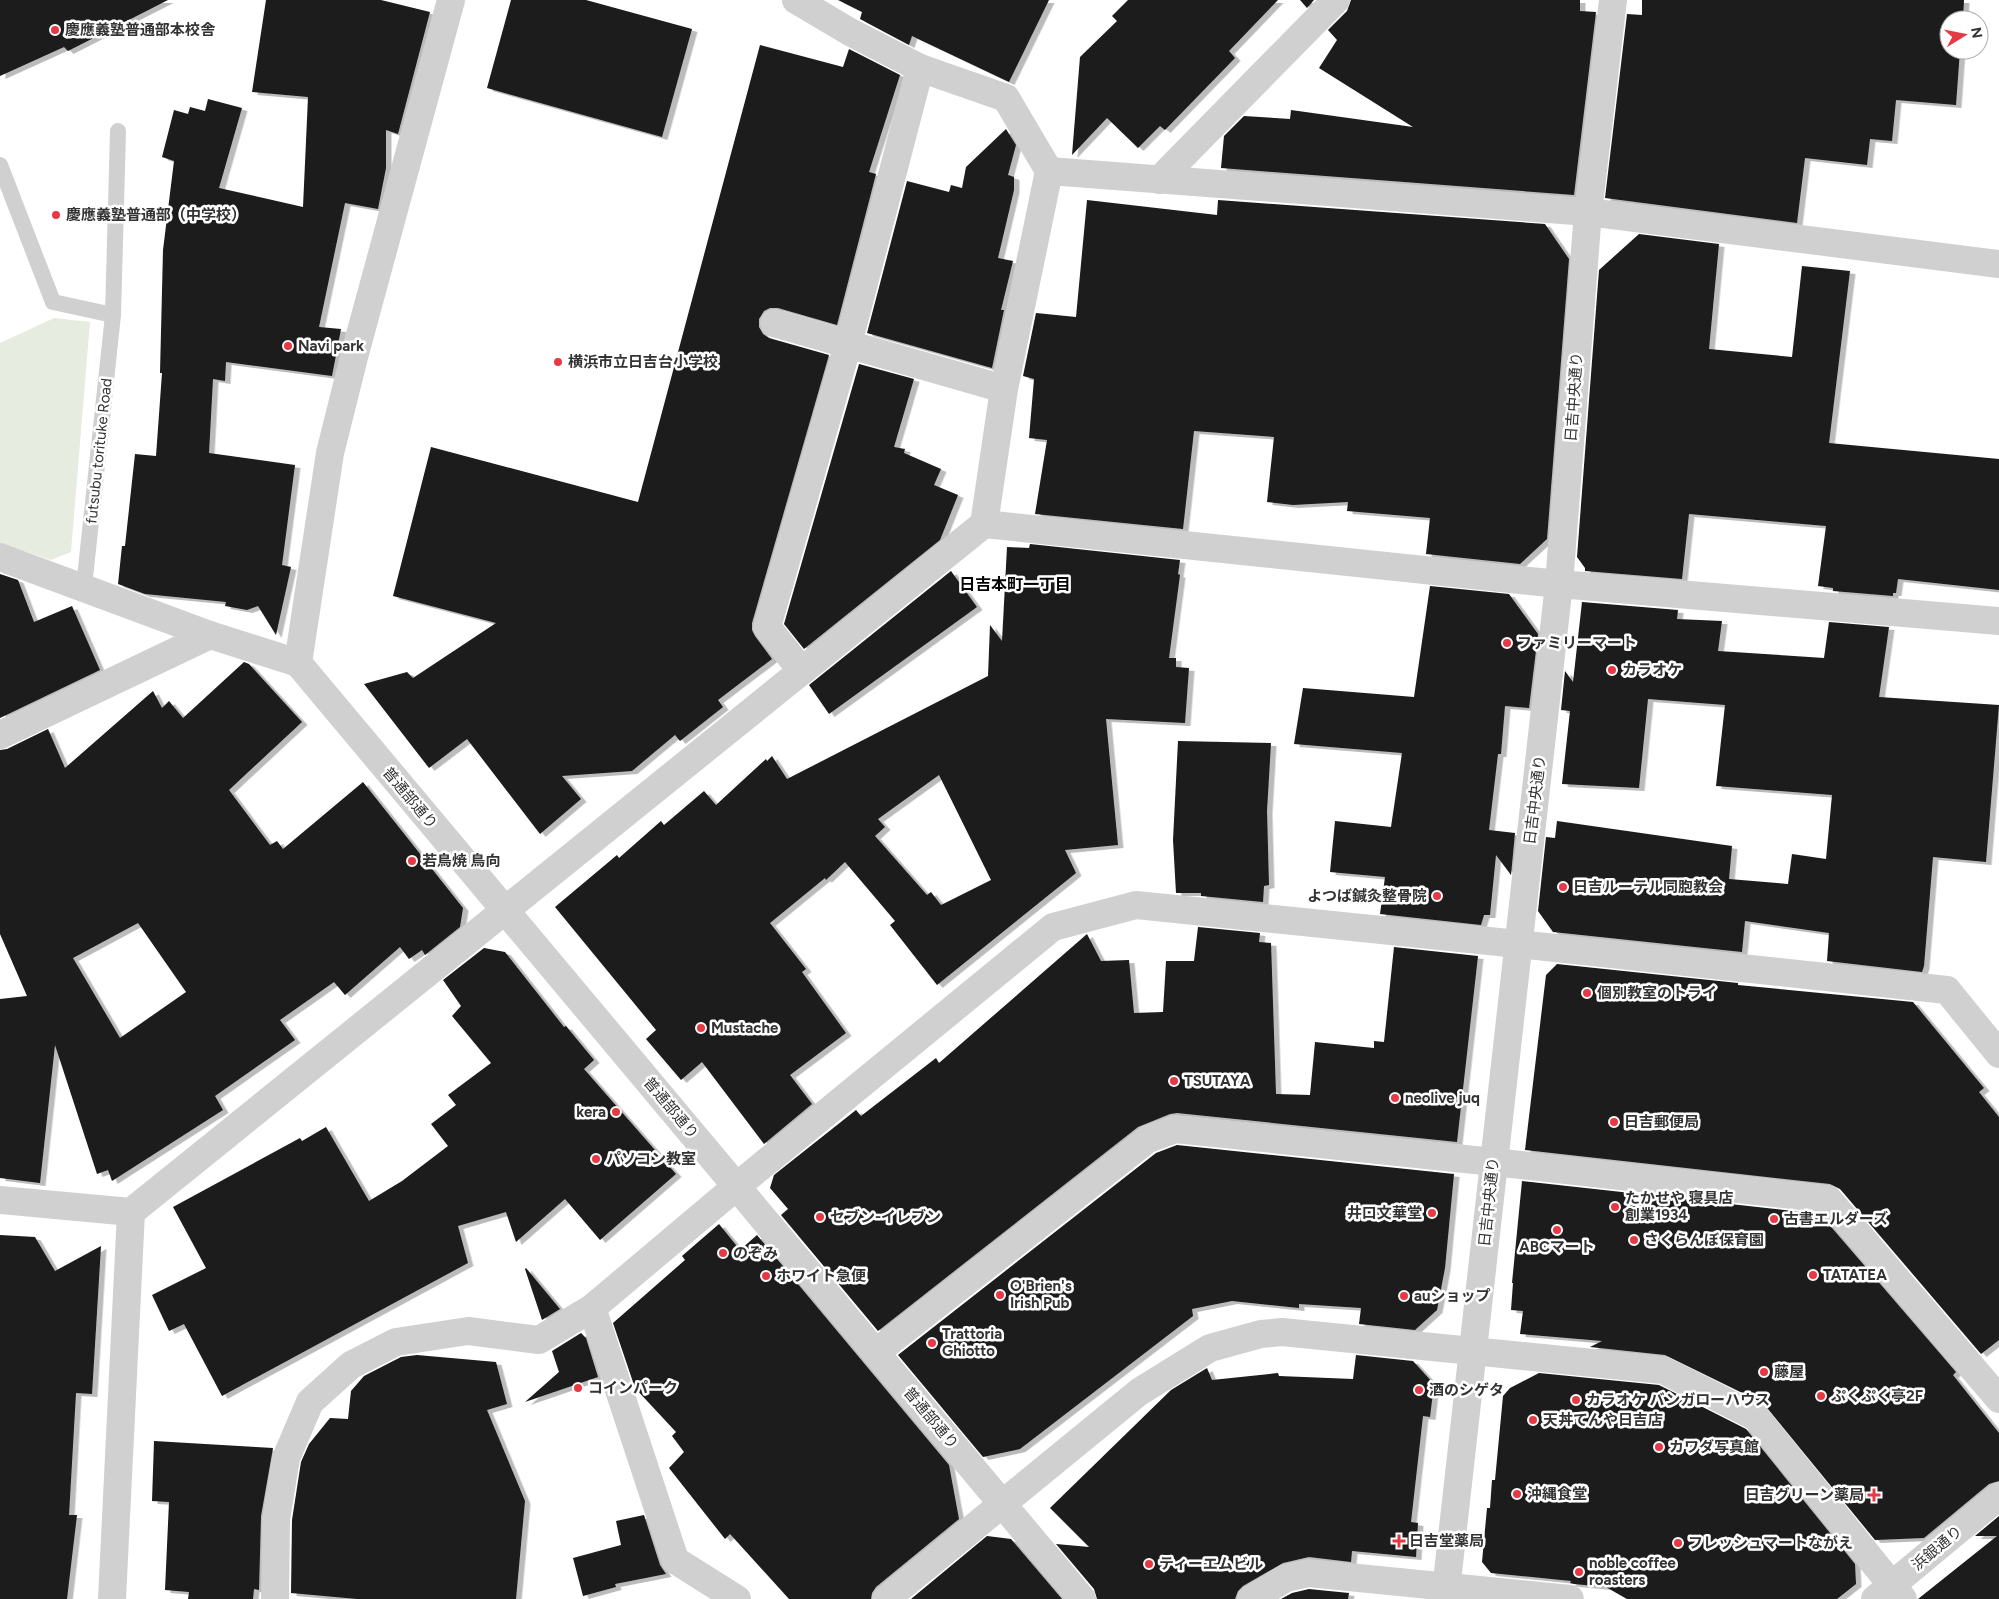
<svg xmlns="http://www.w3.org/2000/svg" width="1999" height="1599" font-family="Figtree,'Noto Sans JP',sans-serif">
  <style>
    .green { fill: #e6ecdf }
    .building { fill: #1a1a1a; fill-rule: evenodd; filter: url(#shadow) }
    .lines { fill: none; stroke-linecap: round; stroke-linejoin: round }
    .lane { stroke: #d0d0d0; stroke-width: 16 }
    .street { stroke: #d0d0d0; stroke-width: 28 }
    .poi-dot { fill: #e63946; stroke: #fff; stroke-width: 2 }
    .labels { text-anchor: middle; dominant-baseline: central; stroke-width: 5; stroke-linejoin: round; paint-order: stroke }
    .poi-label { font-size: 15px; font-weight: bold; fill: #333; stroke: #fff; text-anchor: start }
    .street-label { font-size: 15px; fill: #333; stroke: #fff }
    .neighbourhood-label { font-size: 16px; font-weight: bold; fill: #000; stroke: #fff }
  </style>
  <defs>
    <filter id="shadow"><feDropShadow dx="5.5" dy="3" stdDeviation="0" flood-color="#0004"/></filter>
  </defs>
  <rect width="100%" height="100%" fill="#fff"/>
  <path class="green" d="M54 318 90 322 71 552 51 560 0 543V343Z"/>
  <g class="building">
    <path d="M0 0H168L68 51 64 47 0 76Z"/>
    <path d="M266 0H381L430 12 398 134 386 130V168L378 209 345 203 319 327 341 329 332 376 226 362 225 381 213 379 209 453 295 465 282 565 291 567 276 635 258 606 247 610 225 606 226 602 145 594 118 584 122 546H125L135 454 156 456 162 373H160L163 250 174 161 162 157 174 110 188 114 190 107 205 111 208 99 242 108 219 188 303 207 308 97 252 92Z"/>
    <path d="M511 0H586L692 29 662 137 487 88Z"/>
    <path d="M838 0H1049L1009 82 912 36 909 45 860 19 862 12Z"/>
    <path d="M1128 0H1278L1229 51 1235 58 1165 130 1160 126 1138 148 1107 118 1072 155 1080 57 1117 21 1112 16Z"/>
    <path d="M1300 0H1314L1307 8Z"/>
    <path d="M1351 0H1580V11L1596 12 1574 195 1221 168 1224 136 1244 116 1290 119 1291 110 1413 127 1319 68 1337 40 1328 30 1347 11Z"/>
    <path d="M1642 0H1964L1963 20H1949V50H1960L1956 105 1896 100 1892 141 1870 139 1867 165 1805 158 1797 223 1605 198 1627 14 1642 15Z"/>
    <path d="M760 45 843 67 849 49 900 75 869 172 876 174 837 325 778 308H770L764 311 759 319V327L763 334 769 338 829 355 752 623V630L755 636 772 659 718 700 723 707 680 741 675 735 632 771 562 776 581 799 540 834 467 739 429 768 364 684 407 672 413 678 496 623 393 596 431 447 638 502Z"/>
    <path d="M1006 129 1016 145 1008 175 1014 177V190L998 258 1013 261 1001 310H1004L992 368 867 333 907 181 949 192 951 185 962 188 966 167Z"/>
    <path d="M1087 200 1217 215 1218 200 1545 224 1569 259 1547 539 1520 564 1426 554 1430 518 1347 511 1348 502 1293 505 1267 502 1274 437 1194 431 1183 529 1035 514 1047 440 1029 438 1034 379 1023 376 1036 313 1076 317Z"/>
    <path d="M1639 234 1719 244 1709 349 1792 357 1802 266 1850 271 1829 443 1999 459V590L1898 579 1896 593H1893V596L1833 591V588L1818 586 1826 526 1689 514 1682 579 1585 571V568L1577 557 1599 270Z"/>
    <path d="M859 364 914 379 894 447 905 449 904 453 941 469 934 485 958 495 940 540 804 649 784 624Z"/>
    <path d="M1030 544 1180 560 1178 574 1180 575 1169 658H1176V667L1189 668 1185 723 1106 719 1118 845 1065 850 1076 873 937 985 890 925 895 921 845 862 826 880 825 878 770 923 806 969 802 972 846 1033 790 1075 812 1104 764 1144 702 1062 681 1080 646 1039 656 1030 555 907 617 855 619 858 661 821 664 825 704 791 716 805 766 759 767 761 772 756 787 779 988 676 990 625 1002 641 1007 547 1029 548ZM939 775 991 880 941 905 931 892 927 895 875 836 885 827 878 819Z"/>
    <path d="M951 571 977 607 829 714 809 685Z"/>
    <path d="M0 574 18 580 34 622 72 606 100 670 0 718Z"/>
    <path d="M1430 586 1509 594 1538 634 1529 708 1505 706 1501 754H1498L1489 830 1515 833 1511 875 1496 855 1490 915H1484L1481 925 1380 914 1385 877 1330 872 1335 821 1391 827 1402 753 1294 744 1303 688 1414 697Z"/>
    <path d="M1582 602 1678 610 1677 619 1722 621 1718 651 1824 658 1829 622 1889 627 1879 697 1999 705 1986 862 1933 857 1924 966 1922 972 1827 961 1829 933 1745 921 1742 952 1553 932 1538 911 1546 837 1555 838 1557 821 1732 846 1729 879 1788 884 1792 854 1826 859 1832 795 1716 786 1725 705 1648 699 1639 788 1562 784 1570 711 1561 710 1565 671 1573 682Z"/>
    <path d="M244 662 249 664 302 722 229 790 270 845 277 841 283 849 363 782 463 908 460 927 425 955 422 950 409 959 400 947 345 995 334 982 280 1020 295 1040 215 1096 223 1110 112 1181 108 1170 97 1174 55 1045 40 1183 0 1178V999L27 996 0 934V750L7 749 48 729 65 768 153 691 162 708 169 701 183 718ZM138 923 186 992 120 1038 73 958Z"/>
    <path d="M1178 741 1271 743 1267 811 1269 885 1264 886 1263 902 1201 896V893H1176L1173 840Z"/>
    <path d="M1198 927 1260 933 1259 942 1271 943 1276 1094 1310 1095 1315 1042 1374 1048V1041L1384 1042 1394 947 1478 956 1457 1142 1177 1113 1170 1114 1138 1127 878 1331 781 1215 788 1209 770 1188 774 1175 856 1110 861 1116 936 1058 939 1063 1087 934 1101 961 1129 960 1134 1013 1163 1012 1166 961H1194Z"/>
    <path d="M484 948 505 952 564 1027 566 1026 594 1060 584 1069 676 1174 600 1240 565 1199 516 1242 506 1212 458 1226 468 1263 222 1396 184 1324 169 1331 152 1295 206 1268 173 1207 300 1138 302 1141 326 1127 369 1201 402 1181 448 1146 431 1124 456 1105 448 1095 491 1063 452 1016 461 1006 443 980Z"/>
    <path d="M1557 964 1738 983V985L1913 1002 1984 1088 1979 1092 1999 1117V1340L1981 1354 1840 1189 1830 1184 1525 1150 1546 975Z"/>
    <path d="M1177 1145 1454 1174 1445 1268 1437 1310 1415 1330 1359 1324 1361 1308 1299 1304V1308L1232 1301 1192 1309 1193 1316 1020 1449 983 1457 898 1355 1156 1153Z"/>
    <path d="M1522 1181 1820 1214 1956 1372 1953 1375 1999 1433V1481L1989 1484 1924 1538 1875 1540 1763 1403 1665 1355 1590 1347 1602 1341 1520 1334 1523 1311 1511 1310 1513 1283H1512Z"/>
    <path d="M719 1224 740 1250 757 1235 949 1465 959 1519 876 1587 872 1593 871 1599H789L730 1534 725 1539 669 1468 684 1452 672 1436 676 1432 635 1388 613 1323 685 1260 682 1256Z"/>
    <path d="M0 1235 35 1237 55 1271 101 1246 92 1394 76 1393 69 1515H77L67 1599H0Z"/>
    <path d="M526 1268 560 1309 542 1320 525 1269Z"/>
    <path d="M581 1333 586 1338 598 1377 525 1402 559 1372 552 1351Z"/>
    <path d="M417 1355 496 1362 507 1404 487 1410 525 1501 516 1599H357L291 1593 292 1520 301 1462 309 1444 330 1418 348 1419 351 1391 364 1376 401 1357Z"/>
    <path d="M1356 1355 1413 1361 1434 1384 1430 1417 1423 1416 1411 1522 1418 1523 1416 1557 1352 1551 1351 1562 1309 1557 1283 1563 1243 1586 1238 1591 1235 1599H1097L1094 1589 1056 1544 1089 1547 1050 1508 1171 1390 1207 1368 1212 1380 1278 1373 1279 1376 1353 1379Z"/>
    <path d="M1539 1373 1659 1385 1746 1429 1855 1564 1856 1584 1837 1599H1627L1606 1587 1574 1584 1570 1583 1571 1581 1491 1573 1482 1562 1487 1508H1490L1492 1480H1495L1503 1396 1510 1388Z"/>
    <path d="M154 1441 273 1448 261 1516 259 1590 254 1589 253 1599H188L189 1592 165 1590 169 1502 152 1501Z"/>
    <path d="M644 1515 660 1565 666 1574 615 1584 616 1587 583 1596 573 1558 621 1545 616 1521Z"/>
    <path d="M1999 1516V1599H1918L1997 1536H1975Z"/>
    <path d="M987 1536 1011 1539 1062 1599H911Z"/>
    <path d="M1309 1589 1349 1593 1348 1599H1281L1292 1593Z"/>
  </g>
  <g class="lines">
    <g class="lane">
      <path d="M0 165 53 302 113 315 118 131"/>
      <path d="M84 587 113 315"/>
    </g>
    <g class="street">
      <path d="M1049 171 1588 212 1999 264"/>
      <path d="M1159 180 1336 0"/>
      <path d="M774 323 1004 389"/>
      <path d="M984 524 1559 584 1999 621"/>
      <path d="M0 557 210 635"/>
      <path d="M298 663 1082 1599"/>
      <path d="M298 663 330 453 354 357 451 0"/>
      <path d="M802 671 767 627 848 344 920 68"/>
      <path d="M0 735 210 635 298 663"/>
      <path d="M0 1200 131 1212 984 524 1004 389 1049 171 1006 98 920 68 850 32 796 0"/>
      <path d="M592 1308 675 1560 737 1599"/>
      <path d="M876 1352 1148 1139 1175 1129 1494 1162 1828 1199 1999 1399"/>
      <path d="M112 1599 131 1212"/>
      <path d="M275 1599 276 1519 286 1458 310 1402 351 1365 396 1342 468 1331 539 1340 592 1308 737 1186 1053 927 1136 905 1518 944 1947 990 1999 1054"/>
      <path d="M886 1599 1139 1392 1210 1348 1261 1334 1282 1332 1663 1370 1756 1417 1903 1599"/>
      <path d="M1251 1599 1286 1578 1308 1573 1570 1599"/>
      <path d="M1445 1599 1559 584 1588 212 1613 0"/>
      <path d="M1875 1599 1999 1496"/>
    </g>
  </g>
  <g class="poi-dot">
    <circle cx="55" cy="30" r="5"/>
    <circle cx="56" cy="215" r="5"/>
    <circle cx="288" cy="346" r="5"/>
    <circle cx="558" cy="362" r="5"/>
    <circle cx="1507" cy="643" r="5"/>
    <circle cx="1612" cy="670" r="5"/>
    <circle cx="412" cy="861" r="5"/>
    <circle cx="1563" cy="887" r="5"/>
    <circle cx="1437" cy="896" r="5"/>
    <circle cx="1587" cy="993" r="5"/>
    <circle cx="701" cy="1028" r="5"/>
    <circle cx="1174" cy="1081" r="5"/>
    <circle cx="1395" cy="1098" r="5"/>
    <circle cx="616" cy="1112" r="5"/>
    <circle cx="1614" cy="1122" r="5"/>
    <circle cx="596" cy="1159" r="5"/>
    <circle cx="1615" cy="1207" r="5"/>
    <circle cx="1432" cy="1213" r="5"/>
    <circle cx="820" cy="1217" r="5"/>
    <circle cx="1774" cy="1219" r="5"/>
    <circle cx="1557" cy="1230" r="5"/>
    <circle cx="1634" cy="1240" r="5"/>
    <circle cx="723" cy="1253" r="5"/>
    <circle cx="1813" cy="1275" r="5"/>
    <circle cx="766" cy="1276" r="5"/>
    <circle cx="1000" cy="1295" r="5"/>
    <circle cx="1404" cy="1296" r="5"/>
    <circle cx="932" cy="1343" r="5"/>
    <circle cx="1764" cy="1372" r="5"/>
    <circle cx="578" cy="1388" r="5"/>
    <circle cx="1419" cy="1390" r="5"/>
    <circle cx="1821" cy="1396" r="5"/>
    <circle cx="1576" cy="1400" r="5"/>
    <circle cx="1533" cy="1420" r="5"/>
    <circle cx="1659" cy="1447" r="5"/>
    <circle cx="1517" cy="1494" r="5"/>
    <path d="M1871.5 1487.5h5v5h5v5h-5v5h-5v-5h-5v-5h5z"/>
    <path d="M1396.5 1533.5h5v5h5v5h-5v5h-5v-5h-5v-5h5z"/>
    <circle cx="1678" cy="1543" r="5"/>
    <circle cx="1149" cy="1564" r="5"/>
    <circle cx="1579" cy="1572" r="5"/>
  </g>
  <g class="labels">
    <g class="poi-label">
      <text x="65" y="30">慶應義塾普通部本校舎</text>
      <text x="66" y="215">慶應義塾普通部（中学校）</text>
      <text x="298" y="346">Navi park</text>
      <text x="568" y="362">横浜市立日吉台小学校</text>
      <text x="1517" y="643">ファミリーマート</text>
      <text x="1622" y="670">カラオケ</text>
      <text x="422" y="861">若鳥焼 鳥向</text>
      <text x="1573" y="887">日吉ルーテル同胞教会</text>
      <text x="1427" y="896" text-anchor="end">よつば鍼灸整骨院</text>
      <text x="1597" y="993">個別教室のトライ</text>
      <text x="711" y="1028">Mustache</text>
      <text x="1184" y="1081">TSUTAYA</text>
      <text x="1405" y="1098">neolive juq</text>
      <text x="606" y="1112" text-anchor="end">kera</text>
      <text x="1624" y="1122">日吉郵便局</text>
      <text x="606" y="1159">パソコン教室</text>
      <text x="1625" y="1198">たかせや 寝具店<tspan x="1625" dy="17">創業1934</tspan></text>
      <text x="1422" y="1213" text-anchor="end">井口文華堂</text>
      <text x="830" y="1217">セブン-イレブン</text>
      <text x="1784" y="1219">古書エルダーズ</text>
      <text x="1644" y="1240">さくらんぼ保育園</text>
      <text x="1557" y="1247" text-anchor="middle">ABCマート</text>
      <text x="733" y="1253">のぞみ</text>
      <text x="1823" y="1275">TATATEA</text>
      <text x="776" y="1276">ホワイト急便</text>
      <text x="1010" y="1286">O'Brien's<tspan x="1010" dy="17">Irish Pub</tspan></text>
      <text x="1414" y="1296">auショップ</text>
      <text x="942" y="1334">Trattoria<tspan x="942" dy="17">Ghiotto</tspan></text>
      <text x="1774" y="1372">藤屋</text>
      <text x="588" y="1388">コインパーク</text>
      <text x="1429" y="1390">酒のシゲタ</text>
      <text x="1831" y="1396">ぷくぷく亭2F</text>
      <text x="1586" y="1400">カラオケ バンガローハウス</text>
      <text x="1543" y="1420">天丼てんや日吉店</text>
      <text x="1669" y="1447">カワダ写真館</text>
      <text x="1527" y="1494">沖縄食堂</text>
      <text x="1864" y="1495" text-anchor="end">日吉グリーン薬局</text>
      <text x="1409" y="1541">日吉堂薬局</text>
      <text x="1688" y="1543">フレッシュマートながえ</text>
      <text x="1589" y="1563">noble coffee<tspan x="1589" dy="17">roasters</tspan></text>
      <text x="1159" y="1564">ティーエムビル</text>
    </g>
    <g class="street-label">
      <text transform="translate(1574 397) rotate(-86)">日吉中央通り</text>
      <text transform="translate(99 451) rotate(-84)">futsubu torituke Road</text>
      <text transform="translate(410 798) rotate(50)">普通部通り</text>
      <text transform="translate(1535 800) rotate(-83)">日吉中央通り</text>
      <text transform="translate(671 1108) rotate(50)">普通部通り</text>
      <text transform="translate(1489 1202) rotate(-84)">日吉中央通り</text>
      <text transform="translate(931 1418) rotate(50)">普通部通り</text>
      <text transform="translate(1937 1548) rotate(-40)">浜銀通り</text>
    </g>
    <g class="neighbourhood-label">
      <text x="1015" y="584">日吉本町一丁目</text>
    </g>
  </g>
  <g transform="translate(1964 35) rotate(80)"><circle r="24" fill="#ffffff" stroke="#adadad"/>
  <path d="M0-4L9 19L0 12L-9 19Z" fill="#e63946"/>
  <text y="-8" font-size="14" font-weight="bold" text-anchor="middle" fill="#333333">N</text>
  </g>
</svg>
